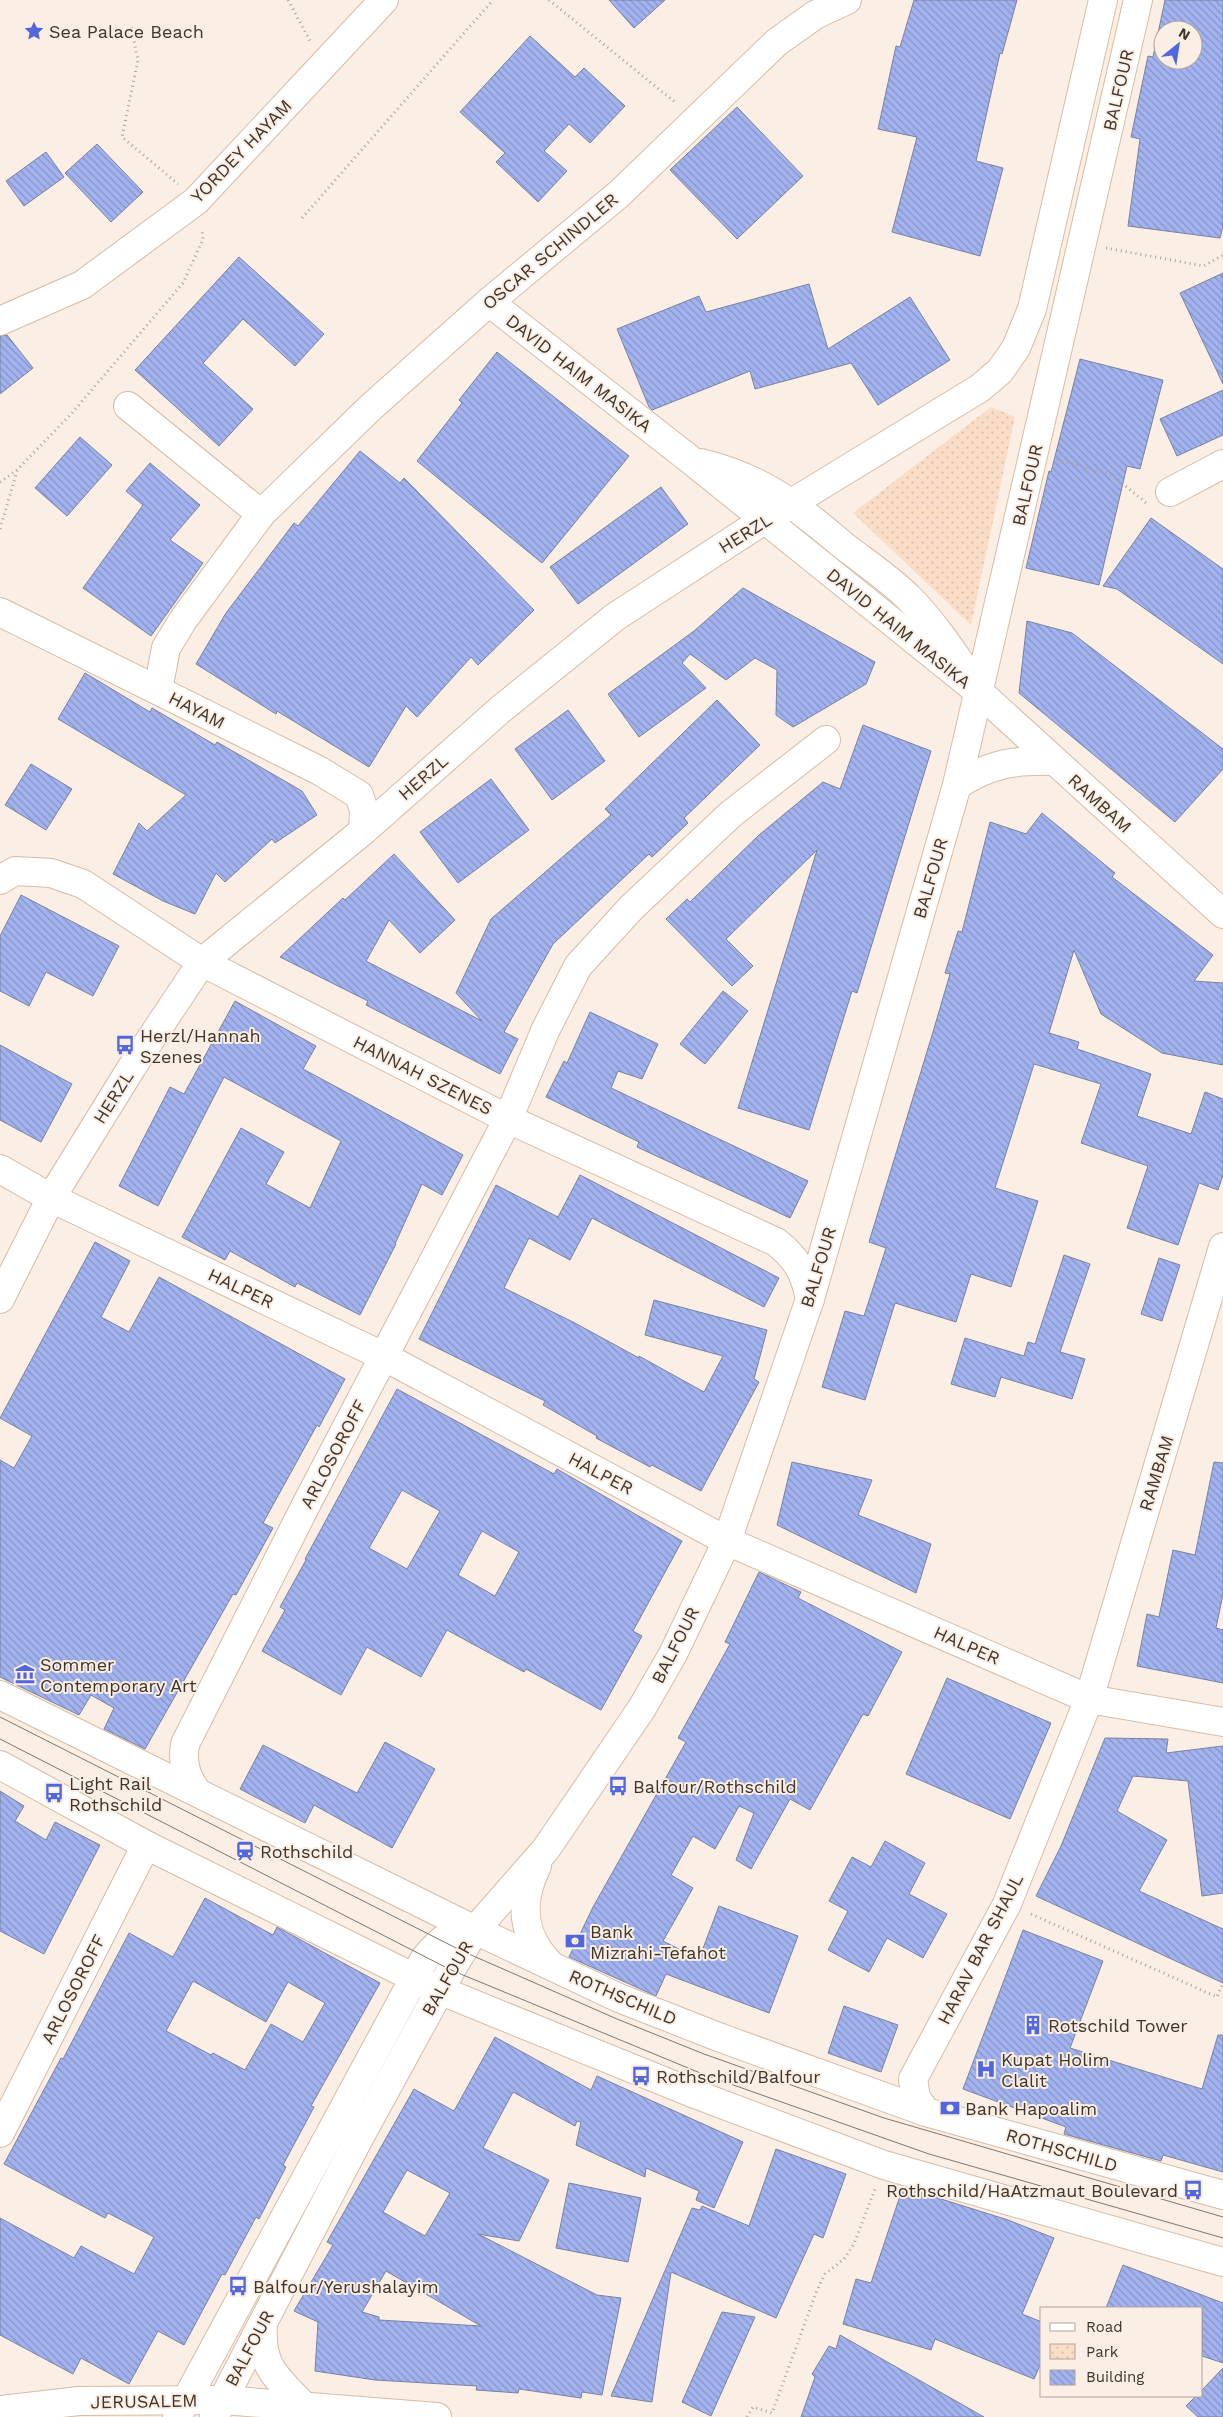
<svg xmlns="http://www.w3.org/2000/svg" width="1223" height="2417" font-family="'Work Sans',sans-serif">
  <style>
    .park { fill: url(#park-dots) }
    .building { fill: url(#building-back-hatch); stroke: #7a82a0; fill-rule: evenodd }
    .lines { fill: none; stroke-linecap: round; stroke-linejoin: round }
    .minor-casing { stroke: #d8bba4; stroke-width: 30 }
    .path { stroke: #ada197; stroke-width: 3; stroke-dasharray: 1 4; stroke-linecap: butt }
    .minor { stroke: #fff; stroke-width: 28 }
    .tram { stroke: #82766c; stroke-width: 1 }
    .labels { text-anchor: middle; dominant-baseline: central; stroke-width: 4; stroke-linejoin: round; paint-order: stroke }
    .poi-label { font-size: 18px; fill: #40342b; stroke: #fbefe5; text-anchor: start }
    .street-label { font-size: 18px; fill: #40342b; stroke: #fbefe5 }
  </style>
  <defs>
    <pattern id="park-dots" width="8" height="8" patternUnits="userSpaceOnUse" patternTransform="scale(1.25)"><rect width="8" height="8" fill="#faddc7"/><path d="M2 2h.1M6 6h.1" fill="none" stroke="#d7beab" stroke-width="1.8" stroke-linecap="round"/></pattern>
    <pattern id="building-back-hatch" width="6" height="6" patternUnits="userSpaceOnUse" patternTransform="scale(1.25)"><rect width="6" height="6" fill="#a2b3f0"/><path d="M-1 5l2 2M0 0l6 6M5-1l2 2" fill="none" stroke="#8592c3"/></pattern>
  </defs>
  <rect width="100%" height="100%" fill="#fbefe5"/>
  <path class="park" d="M991 407 1015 417 971 625 853 513Z"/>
  <g class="building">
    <path d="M609 0H665L634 28Z"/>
    <path d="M914 0H1017L1002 54 1000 53 976 161 1003 168 980 256 892 232 917 137 878 129 896 46 900 47Z"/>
    <path d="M1165 0H1223V226L1220 238 1128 226 1140 139 1131 137 1148 56 1153 57ZM1163 30H1193V60H1163Z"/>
    <path d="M530 36 575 77 584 68 625 106 590 143 569 124 544 151 567 171 538 202 496 162 505 153 460 112Z"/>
    <path d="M737 107 803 176 737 239 670 170Z"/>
    <path d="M97 144 143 192 111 222 65 173Z"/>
    <path d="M46 152 64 177 24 206 6 181Z"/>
    <path d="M239 257 324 334 295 366 243 319 203 363 253 409 219 446 135 370Z"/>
    <path d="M1223 273V384L1180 293Z"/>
    <path d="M809 284 828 349 910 297 950 360 878 405 851 363 755 389 750 371 652 410 649 407 617 329 699 296 706 312Z"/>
    <path d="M7 335 33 368 0 394V336Z"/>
    <path d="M497 352 629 456 542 563 417 461 462 403 459 400Z"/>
    <path d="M1080 359 1163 380 1140 469 1127 466 1099 585 1026 568 1049 471 1051 472Z"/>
    <path d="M1223 390V435L1177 456 1160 419Z"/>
    <path d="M80 437 112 465 67 516 35 488Z"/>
    <path d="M360 451 400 483 404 478 534 610 478 665 471 657 417 717 406 706 369 767 277 711 276 714 196 664 226 613 294 523 298 526Z"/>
    <path d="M150 463 200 505 170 540 203 563 151 636 83 588 143 505 126 491Z"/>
    <path d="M661 487 688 524 578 604 550 567Z"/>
    <path d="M1151 518 1223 569V664L1117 589 1103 586Z"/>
    <path d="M743 588 875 662 866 684 793 727 776 715 777 670 755 658 726 680 690 654 682 663 706 688 639 737 608 694 694 631Z"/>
    <path d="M1027 621 1072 633 1223 749V769L1175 822 1019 693Z"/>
    <path d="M85 673 150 712 152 708 215 745 217 742 302 791 317 815 275 843 272 839 225 882 216 873 195 914 163 901 113 874 139 823 147 831 186 795 58 719Z"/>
    <path d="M717 700 760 745 684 818 688 823 652 857 649 854 553 944 504 1032 518 1039 500 1074 366 1005 368 1001 280 957 343 898 345 900 394 854 455 920 420 953 389 920 366 961 482 1021 456 993 491 919 611 815 605 809Z"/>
    <path d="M568 710 605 761 552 800 515 749Z"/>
    <path d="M863 725 931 751 857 993 852 991 809 1130 738 1108 817 850 726 939 753 966 732 986 666 919 687 899 690 902 759 835 823 782 840 789Z"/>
    <path d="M31 764 72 789 46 830 5 805Z"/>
    <path d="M491 779 529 830 458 883 420 832Z"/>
    <path d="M1042 813 1115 873 1112 877 1213 955 1194 981 1223 983V1065L1162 1053 1101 1014 1074 950 1049 1033 1079 1042 1077 1049 1151 1074 1137 1116 1191 1134 1205 1092 1223 1099V1175L1218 1190 1199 1183 1178 1245 1127 1228 1148 1166 1081 1143 1101 1084 1034 1064 995 1188 1038 1201 1011 1287 971 1274 956 1322 895 1303 865 1400 822 1387 845 1311 864 1316 886 1248 869 1242 933 1032 950 974 945 973 958 931 962 932 990 822 1026 834Z"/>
    <path d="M21 895 119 946 93 996 46 972 29 1006 0 991V936Z"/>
    <path d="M723 991 748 1011 705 1064 680 1044Z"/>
    <path d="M235 1001 316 1046 303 1069 463 1155 442 1195 422 1184 395 1244H396L360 1315 297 1283 295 1287 230 1251 225 1260 182 1237 241 1128 284 1152 266 1184 310 1208 341 1141 224 1077 158 1206 119 1186 170 1087 184 1094Z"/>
    <path d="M590 1012 658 1044 642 1079 618 1071 611 1088 808 1181 790 1218 637 1147 639 1142 546 1097 564 1061 567 1063Z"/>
    <path d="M0 1045 72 1084 41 1142 0 1120Z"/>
    <path d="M580 1175 779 1278 764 1307 592 1218 570 1260 529 1238 504 1288 573 1322 639 1358V1356L704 1392 723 1356 645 1335 654 1300 767 1330 754 1379 759 1382 701 1491 652 1465 650 1467 596 1438 597 1436 543 1405 545 1401 419 1339 496 1185 558 1217Z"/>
    <path d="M95 1242 130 1261 101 1317 129 1332 159 1277 345 1379 319 1427 317 1425 263 1523 273 1528 236 1595 233 1594 145 1749 104 1729 114 1708 91 1695 79 1715 0 1677V1460L14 1468 32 1436 0 1418Z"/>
    <path d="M1064 1255 1090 1264 1060 1352 1085 1359 1072 1399 1001 1377 995 1397 951 1384 965 1338 1024 1356 1028 1342 1035 1344Z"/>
    <path d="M1159 1258 1180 1265 1162 1321 1141 1314Z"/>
    <path d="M397 1389 554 1474 557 1469 682 1541 633 1631 642 1636 601 1710 526 1669 524 1672 447 1630 421 1677 367 1647 341 1695 262 1651 285 1610 280 1607 306 1560 305 1559ZM402 1490 440 1511 407 1569 369 1548ZM482 1531 519 1552 495 1596 458 1575Z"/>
    <path d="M792 1462 872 1480 858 1515 931 1544 916 1593 777 1525Z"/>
    <path d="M1214 1462 1223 1463V1594L1216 1628 1223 1630V1683L1137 1666 1147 1614 1159 1617 1173 1550 1195 1555Z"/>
    <path d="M759 1572 801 1592 798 1598 902 1652 868 1716 863 1714 810 1810 790 1799 751 1869 736 1860 754 1813 739 1806 715 1849 693 1836 671 1875 693 1888 663 1941 699 1959 719 1906 798 1936 769 2013 666 1974 656 1996 569 1957 593 1907 686 1742 678 1738 730 1644 725 1642Z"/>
    <path d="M947 1678 1051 1723 1010 1819 906 1774Z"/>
    <path d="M1105 1738 1168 1739 1166 1753 1223 1746V1893L1202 1896 1188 1781 1133 1776 1117 1811 1167 1840 1139 1891 1223 1929V1983L1036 1896 1061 1846Z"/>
    <path d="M385 1742 435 1769 392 1848 314 1805 305 1823 240 1789 263 1745 357 1793Z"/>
    <path d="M0 1791 24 1806 15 1821 46 1840 55 1822 100 1845 44 1954 0 1931Z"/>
    <path d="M885 1841 925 1863 909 1894 947 1914 923 1958 887 1938 869 1972 828 1950 848 1911 829 1901 852 1857 871 1867Z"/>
    <path d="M205 1898 273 1935 277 1927 380 1983 311 2106 314 2107 283 2165 286 2167 259 2219 256 2217 225 2275 222 2274 184 2345 158 2331 129 2384 81 2358 73 2374 0 2335V2218L74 2258 81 2246 134 2274 154 2237 108 2213 105 2218 4 2164 61 2058 63 2059 129 1933 173 1957ZM193 1981 266 2022 288 1982 325 2003 303 2042 271 2024 245 2070 213 2053 211 2055 166 2031Z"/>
    <path d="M1023 1930 1103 1961 1070 2048 1202 2089 1218 2035H1223V2172L1163 2155 1161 2161 1064 2134 1066 2127 963 2089Z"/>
    <path d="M844 2006 898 2025 881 2072 828 2053Z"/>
    <path d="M495 2037 591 2090 597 2076 743 2142 714 2208 696 2200 699 2191 646 2168 645 2177 576 2145 581 2122 577 2121 575 2126 513 2092 483 2148 549 2180 519 2241 478 2234 597 2295 621 2298 602 2395 582 2392 581 2398 519 2389 518 2393 476 2390 477 2386 375 2380 315 2371 318 2322 294 2311 333 2245 327 2242 414 2089 454 2111ZM407 2170 450 2193 425 2236 383 2212ZM386 2271 481 2326 379 2320V2317L362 2312Z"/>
    <path d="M776 2149 846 2174 823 2238 814 2234 776 2318 671 2272 652 2402 611 2396 692 2208 700 2210 702 2206 749 2226Z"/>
    <path d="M569 2183 641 2198 628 2262 556 2248Z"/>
    <path d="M903 2187 1008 2220 1054 2238 1022 2314 1042 2322V2361L1034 2379 935 2339 931 2350 843 2324 856 2279 871 2283Z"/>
    <path d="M1123 2265 1223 2303V2363L1202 2356V2308H1106Z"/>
    <path d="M722 2312 755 2317 711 2416 682 2402Z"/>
    <path d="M840 2335 984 2417H801L815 2377 812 2374 829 2346 836 2349Z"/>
    <path d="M1223 2368V2417H1198L1186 2406 1196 2396H1202V2390Z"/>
  </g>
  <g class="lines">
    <defs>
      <g id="minor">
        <path d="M489 302 692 461 978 691 1223 914"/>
        <path d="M0 321 82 285 196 201 384 0"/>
        <path d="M128 406 261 514 370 408 489 302 619 194 777 42 815 15 847 0"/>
        <path d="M701 463C764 478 796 506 844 546 866 563 890 579 909 598 931 620 948 645 965 670"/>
        <path d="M1170 492 1223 464"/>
        <path d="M0 612 320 771 359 795 364 810 363 831"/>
        <path d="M158 690 166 648 183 620 261 514"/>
        <path d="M957 785C992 763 1014 760 1054 761"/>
        <path d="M0 880 15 871 51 873 83 884 202 962 508 1119 776 1242C797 1258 805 1274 810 1299"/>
        <path d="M0 1169 51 1198 385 1357 727 1541 1089 1699 1223 1722"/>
        <path d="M0 1299 51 1198 132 1067 202 962 363 831 501 709 615 617 764 520 980 388 1000 371 1016 348 1032 309 1103 0"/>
        <path d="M0 1695 475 1930 619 1998 721 2038 926 2112 1223 2195"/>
        <path d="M0 1765 146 1845 439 1990 695 2094 884 2165 1223 2262"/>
        <path d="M197 1792C186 1776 182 1764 185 1744L308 1501 508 1119 545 1031 578 966 632 907 731 814 826 740"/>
        <path d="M537 1866C519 1902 521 1936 551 1965"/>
        <path d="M926 2112 916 2098 913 2079 1007 1904 1089 1699 1223 1247"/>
        <path d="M0 2133 146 1845"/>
        <path d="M263 2324C260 2367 276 2377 304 2406"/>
        <path d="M0 2410 79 2401 223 2400 437 2417"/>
        <path d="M177 2417 425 1958C443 1937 448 1933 475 1930"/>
        <path d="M214 2417 358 2140 451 1970 475 1930 546 1849 642 1708 673 1654 727 1541 810 1299 957 785 1138 0"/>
      </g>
    </defs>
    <use href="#minor" class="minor-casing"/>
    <g class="path">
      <path d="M288 0 310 41"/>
      <path d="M549 0 676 103"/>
      <path d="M131 27 138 60 122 137 178 184"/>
      <path d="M302 218 493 0"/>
      <path d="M1106 248 1204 266 1223 255"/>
      <path d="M1057 460 1111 474 1146 503H1148"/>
      <path d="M0 482 17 470 72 413 183 283 203 239 202 229"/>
      <path d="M0 529 17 471"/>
      <path d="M1031 1914 1217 1997 1223 1983"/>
      <path d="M747 2417 753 2407 772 2413 817 2290 825 2274 844 2259 854 2244 875 2189"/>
    </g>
    <use href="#minor" class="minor"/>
    <g class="tram">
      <path d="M0 1717 462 1951 617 2019 704 2054 884 2118 1223 2217"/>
      <path d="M0 1739 451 1970 705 2075 929 2154 1223 2238"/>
    </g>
  </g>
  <defs>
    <symbol id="sight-bare" viewBox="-9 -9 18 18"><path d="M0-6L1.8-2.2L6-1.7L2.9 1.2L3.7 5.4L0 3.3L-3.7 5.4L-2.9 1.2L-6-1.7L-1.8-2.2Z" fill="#5367dc" stroke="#fbefe5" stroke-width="2.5" paint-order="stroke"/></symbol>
    <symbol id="bus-bare" viewBox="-9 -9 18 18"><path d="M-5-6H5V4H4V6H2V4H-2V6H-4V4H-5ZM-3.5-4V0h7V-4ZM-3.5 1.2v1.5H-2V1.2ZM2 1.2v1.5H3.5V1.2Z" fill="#5367dc" stroke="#fbefe5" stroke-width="2.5" paint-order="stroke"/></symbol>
    <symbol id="museum-bare" viewBox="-9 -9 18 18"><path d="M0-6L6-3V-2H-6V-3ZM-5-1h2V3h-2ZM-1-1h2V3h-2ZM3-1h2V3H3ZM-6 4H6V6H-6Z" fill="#5367dc" stroke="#fbefe5" stroke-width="2.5" paint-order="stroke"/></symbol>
    <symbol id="station-bare" viewBox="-9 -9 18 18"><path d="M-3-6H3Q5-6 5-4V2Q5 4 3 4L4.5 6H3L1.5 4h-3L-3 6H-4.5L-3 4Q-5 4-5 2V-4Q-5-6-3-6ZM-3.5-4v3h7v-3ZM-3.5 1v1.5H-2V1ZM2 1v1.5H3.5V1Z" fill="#5367dc" stroke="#fbefe5" stroke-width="2.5" paint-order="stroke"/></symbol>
    <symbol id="bank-bare" viewBox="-9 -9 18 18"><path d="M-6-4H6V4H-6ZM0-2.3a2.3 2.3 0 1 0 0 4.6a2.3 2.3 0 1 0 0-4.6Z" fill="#5367dc" stroke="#fbefe5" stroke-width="2.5" paint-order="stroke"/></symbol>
    <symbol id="building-bare" viewBox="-9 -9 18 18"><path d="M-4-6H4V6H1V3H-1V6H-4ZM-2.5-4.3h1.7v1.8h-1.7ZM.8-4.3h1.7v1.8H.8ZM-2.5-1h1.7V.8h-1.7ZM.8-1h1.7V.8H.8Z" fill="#5367dc" stroke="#fbefe5" stroke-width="2.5" paint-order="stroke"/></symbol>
    <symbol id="hospital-bare" viewBox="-9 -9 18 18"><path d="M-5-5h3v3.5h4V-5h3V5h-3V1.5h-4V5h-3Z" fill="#5367dc" stroke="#fbefe5" stroke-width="2.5" paint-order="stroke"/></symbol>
  </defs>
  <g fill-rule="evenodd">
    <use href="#sight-bare" x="20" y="17" width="28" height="28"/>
    <use href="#bus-bare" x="111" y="1031" width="28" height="28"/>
    <use href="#museum-bare" x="11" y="1660" width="28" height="28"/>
    <use href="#bus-bare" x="604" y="1772" width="28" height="28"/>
    <use href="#bus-bare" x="40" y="1779" width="28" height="28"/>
    <use href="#station-bare" x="231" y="1837" width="28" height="28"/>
    <use href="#bank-bare" x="561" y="1927" width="28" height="28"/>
    <use href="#building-bare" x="1019" y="2011" width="28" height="28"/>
    <use href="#hospital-bare" x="972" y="2055" width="28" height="28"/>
    <use href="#bus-bare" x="627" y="2062" width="28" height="28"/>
    <use href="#bank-bare" x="936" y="2094" width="28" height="28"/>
    <use href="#bus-bare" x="1179" y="2176" width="28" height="28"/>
    <use href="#bus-bare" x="224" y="2272" width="28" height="28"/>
  </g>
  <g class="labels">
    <g class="poi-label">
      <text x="49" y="31">Sea Palace Beach</text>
      <text x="140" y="1035">Herzl/Hannah<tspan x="140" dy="21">Szenes</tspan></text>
      <text x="40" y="1664">Sommer<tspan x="40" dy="21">Contemporary Art</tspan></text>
      <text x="69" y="1783">Light Rail<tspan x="69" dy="21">Rothschild</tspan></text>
      <text x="633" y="1786">Balfour/Rothschild</text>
      <text x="260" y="1851">Rothschild</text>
      <text x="590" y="1931">Bank<tspan x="590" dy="21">Mizrahi-Tefahot</tspan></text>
      <text x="1048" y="2025">Rotschild Tower</text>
      <text x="1001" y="2059">Kupat Holim<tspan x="1001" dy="21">Clalit</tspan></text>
      <text x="656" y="2076">Rothschild/Balfour</text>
      <text x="965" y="2108">Bank Hapoalim</text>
      <text x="1178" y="2190" text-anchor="end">Rothschild/HaAtzmaut Boulevard</text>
      <text x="253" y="2286">Balfour/Yerushalayim</text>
    </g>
    <g class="street-label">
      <text transform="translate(1118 90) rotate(-77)">BALFOUR</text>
      <text transform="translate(241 151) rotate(-46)">YORDEY HAYAM</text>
      <text transform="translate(550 251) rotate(-40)">OSCAR SCHINDLER</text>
      <text transform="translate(579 373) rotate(38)">DAVID HAIM MASIKA</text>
      <text transform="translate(1027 485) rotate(-77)">BALFOUR</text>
      <text transform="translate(745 533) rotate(-32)">HERZL</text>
      <text transform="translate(899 628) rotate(39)">DAVID HAIM MASIKA</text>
      <text transform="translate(197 710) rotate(27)">HAYAM</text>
      <text transform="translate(423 777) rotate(-41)">HERZL</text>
      <text transform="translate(1100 803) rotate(42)">RAMBAM</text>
      <text transform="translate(930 878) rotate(-74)">BALFOUR</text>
      <text transform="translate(423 1075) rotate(27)">HANNAH SZENES</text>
      <text transform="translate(113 1097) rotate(-58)">HERZL</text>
      <text transform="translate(818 1267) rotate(-73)">BALFOUR</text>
      <text transform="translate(241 1288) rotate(25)">HALPER</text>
      <text transform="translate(333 1454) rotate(-62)">ARLOSOROFF</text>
      <text transform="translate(601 1473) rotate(28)">HALPER</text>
      <text transform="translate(1156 1473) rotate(-73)">RAMBAM</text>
      <text transform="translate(675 1645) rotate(-63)">BALFOUR</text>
      <text transform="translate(967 1645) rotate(24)">HALPER</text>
      <text transform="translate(980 1949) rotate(-63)">HARAV BAR SHAUL</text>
      <text transform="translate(447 1978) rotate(-60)">BALFOUR</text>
      <text transform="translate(73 1989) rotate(-63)">ARLOSOROFF</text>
      <text transform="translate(623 1997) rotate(23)">ROTHSCHILD</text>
      <text transform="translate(1062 2150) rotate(16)">ROTHSCHILD</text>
      <text transform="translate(249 2348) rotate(-62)">BALFOUR</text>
      <text transform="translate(144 2401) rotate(-1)">JERUSALEM</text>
    </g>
  </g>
  <rect x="1040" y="2307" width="162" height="90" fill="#fbefe5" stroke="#b0a49b"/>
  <rect x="1050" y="2323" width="25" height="8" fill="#ffffff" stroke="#b0a49b"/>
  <text x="1086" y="2332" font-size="15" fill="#40342b">Road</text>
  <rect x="1050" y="2344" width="25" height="15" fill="url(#park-dots)" stroke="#b0a49b"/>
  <text x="1086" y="2357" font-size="15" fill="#40342b">Park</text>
  <rect x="1050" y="2370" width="25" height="15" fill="url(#building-back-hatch)" stroke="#b0a49b"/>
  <text x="1086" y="2382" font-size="15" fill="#40342b">Building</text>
  <g transform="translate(1178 45) rotate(30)"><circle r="24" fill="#fbefe5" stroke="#b0a49b"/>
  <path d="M0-4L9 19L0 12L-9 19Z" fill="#5367dc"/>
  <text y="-8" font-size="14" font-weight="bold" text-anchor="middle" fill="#40342b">N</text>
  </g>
</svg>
